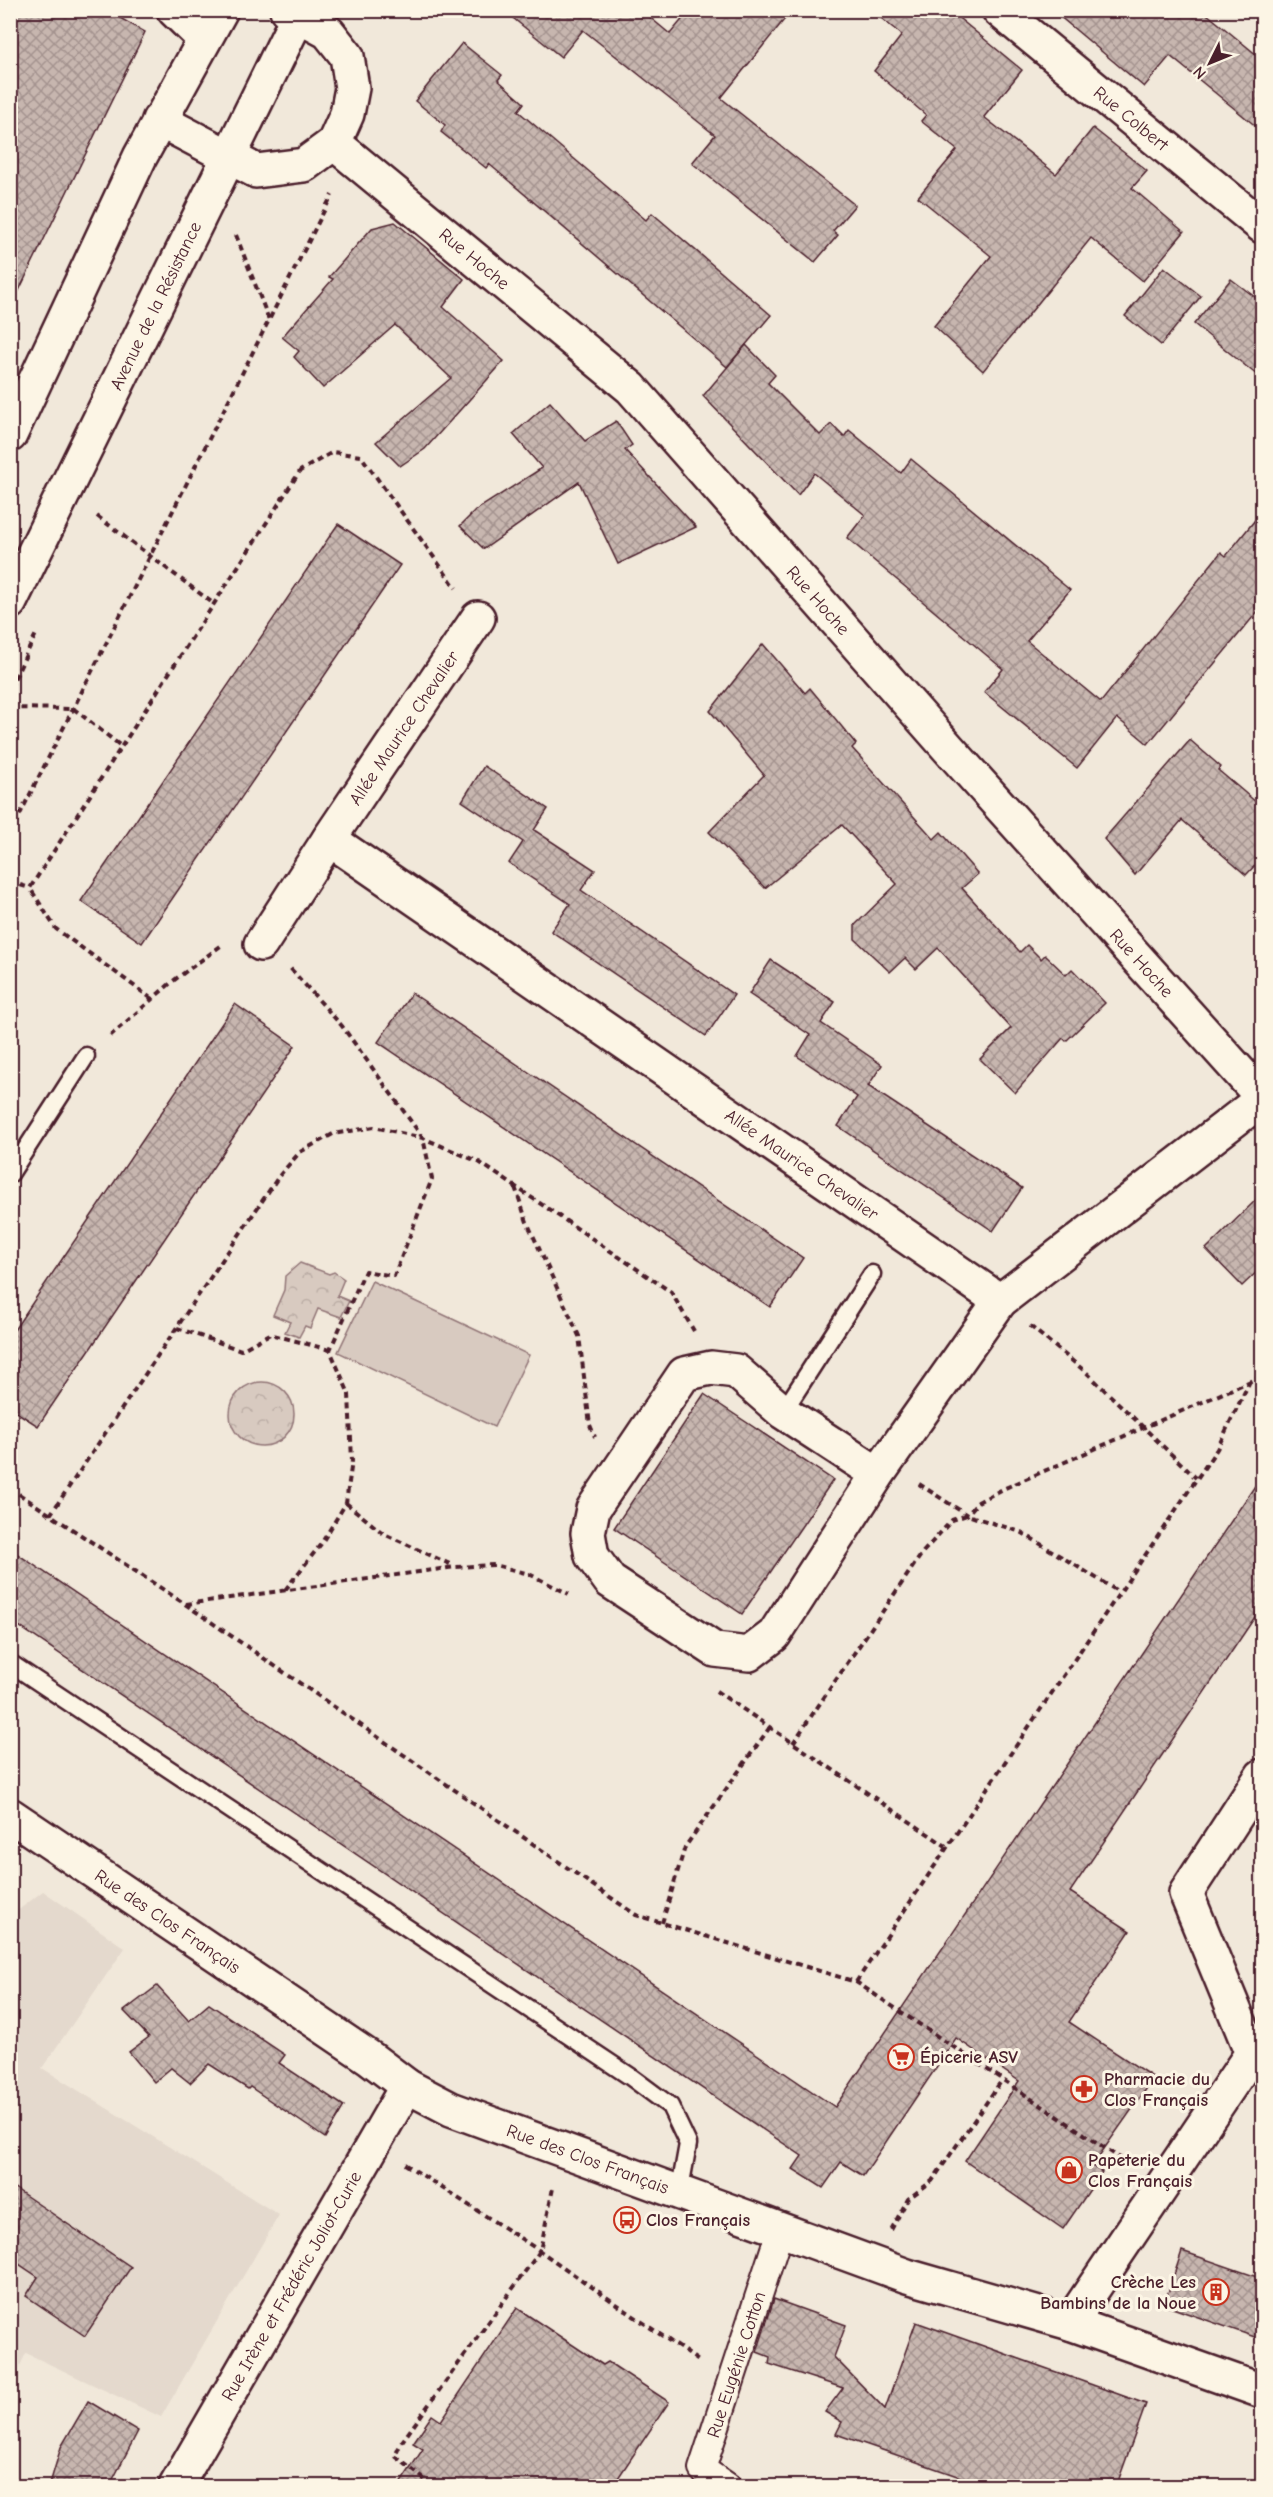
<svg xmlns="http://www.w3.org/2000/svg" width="1273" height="2497" font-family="'Comic Neue',sans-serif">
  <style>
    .built { fill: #e4d9cd }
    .grass { fill: #d8cac0; stroke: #917476; stroke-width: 1.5 }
    .park { fill: url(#park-crowns); stroke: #917476; stroke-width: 1.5 }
    .building { fill: url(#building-cross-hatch); stroke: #4a1f2b; stroke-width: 1.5 }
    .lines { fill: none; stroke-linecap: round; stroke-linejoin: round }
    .service-casing { stroke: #4a1f2b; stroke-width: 21 }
    .pedestrian-casing { stroke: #4a1f2b; stroke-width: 30 }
    .minor-casing { stroke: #4a1f2b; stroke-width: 38 }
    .secondary-casing { stroke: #4a1f2b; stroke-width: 38 }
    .path { stroke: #4a1f2b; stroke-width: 4; stroke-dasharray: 6 4.5; stroke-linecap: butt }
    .service { stroke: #fcf5e5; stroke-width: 16 }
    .pedestrian { stroke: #fcf5e5; stroke-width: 26 }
    .minor { stroke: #fcf5e5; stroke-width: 33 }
    .secondary { stroke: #fcf5e5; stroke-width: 33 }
    .labels { text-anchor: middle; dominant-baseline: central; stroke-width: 6; stroke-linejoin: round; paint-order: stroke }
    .street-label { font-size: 18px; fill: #4a1f2b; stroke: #fcf5e5 }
    .poi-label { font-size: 18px; font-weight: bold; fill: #4a1f2b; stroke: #fcf5e5; text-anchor: start }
  </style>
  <defs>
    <pattern id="park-crowns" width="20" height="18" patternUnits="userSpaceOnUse" patternTransform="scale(1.5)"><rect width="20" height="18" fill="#d8cac0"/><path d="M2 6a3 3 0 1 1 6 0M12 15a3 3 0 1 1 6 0" fill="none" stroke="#bbada5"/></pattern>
    <pattern id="building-cross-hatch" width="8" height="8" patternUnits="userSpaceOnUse" patternTransform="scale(1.5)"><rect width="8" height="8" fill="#c7b6af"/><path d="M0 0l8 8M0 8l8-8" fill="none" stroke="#a4938f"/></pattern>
  </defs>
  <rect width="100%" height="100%" fill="#f1e8da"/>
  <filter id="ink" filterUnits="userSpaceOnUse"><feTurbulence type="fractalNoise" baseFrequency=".0167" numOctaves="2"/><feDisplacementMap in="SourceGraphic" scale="12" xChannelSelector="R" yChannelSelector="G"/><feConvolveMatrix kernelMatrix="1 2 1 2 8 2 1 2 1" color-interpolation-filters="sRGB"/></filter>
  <g filter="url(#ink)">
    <path class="built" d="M43 1891 125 1948 42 2068 279 2215 161 2417 26 2353 11 2385V1916Z"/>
    <path class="grass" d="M372 1281 529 1355 494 1427 338 1352Z"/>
    <g class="park">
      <path d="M300 1263 329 1274 334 1272 344 1279 337 1296 349 1301 341 1317 318 1309 310 1328 305 1326 299 1337 285 1332 290 1322 273 1315 284 1290 285 1276Z"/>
      <circle cx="262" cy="1414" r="32"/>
    </g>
    <g class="building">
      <path d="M10 10H106L145 32 10 309Z"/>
      <path d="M503 10H641L670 34 690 10H792L721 98 855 205 833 231 838 235 815 262 692 163 715 135 583 30 561 57Z"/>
      <path d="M871 10H949L1022 70 984 117 1056 174 1093 128 1147 171 1132 188 1184 232 1143 281 1091 238 983 371 934 326 991 256 918 197 957 150 921 121 926 115 874 71 902 35Z"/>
      <path d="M1052 10H1202L1263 60V132L1170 56 1144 87Z"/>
      <path d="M462 43 502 75 498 80 524 103 518 111 646 220 652 213 771 315 727 367 489 164 486 168 441 132 445 125 415 101Z"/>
      <path d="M395 222 464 279 443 307 504 361 425 449 400 466 376 442 451 378 395 325 323 388 294 357 299 351 282 337 333 279 329 277 372 228Z"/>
      <path d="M1164 267 1201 296 1161 345 1125 316Z"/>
      <path d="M1231 279 1263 303V380L1194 324Z"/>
      <path d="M746 345 775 375 768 383 820 435 831 424 844 437 849 430 901 473 911 459 1070 590 1027 641 1101 702 1221 552 1226 556 1263 510V605L1148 744 1117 718 1077 768 984 692 1003 669 847 538 865 515 814 473 798 495 703 396Z"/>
      <path d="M550 402 585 441 616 421 632 445 625 450 696 527 618 564 579 482 484 549 460 526 476 510 542 468 513 434Z"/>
      <path d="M338 524 400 565 142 943 81 901Z"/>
      <path d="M763 644 805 693 810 688 856 744 852 748 934 839 941 832 978 874 962 888 1020 952 1027 945 1041 959 1045 955 1066 975 1072 969 1105 1003 1066 1041 1063 1038 1015 1093 980 1059 1011 1028 938 948 916 969 905 958 890 972 855 939V925L897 884 842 825 765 888 709 832 764 775 710 711Z"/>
      <path d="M1190 740 1221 767 1218 770 1263 808V857L1246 875 1182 820 1135 875 1104 839Z"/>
      <path d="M484 766 548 809 534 830 595 870 581 890 734 995 706 1036 551 931 570 904 509 863 523 842 462 801Z"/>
      <path d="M771 960 835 1002 821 1023 882 1065 868 1086 1022 1188 993 1231 838 1126 857 1097 797 1056 810 1035 749 994Z"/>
      <path d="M412 993 803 1258 770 1307 378 1042Z"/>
      <path d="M235 1004 295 1046 38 1426 10 1408V1336Z"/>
      <path d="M1263 1193V1266L1242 1286 1206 1249Z"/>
      <path d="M704 1394 833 1480 742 1614 614 1528Z"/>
      <path d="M1263 1474V1605L1070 1892 1130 1931 1069 2022 1154 2078 1092 2166 1102 2172 1063 2229 965 2161 1019 2081 956 2038 863 2176 841 2162 823 2188 793 2169 802 2156 10 1620V1549L835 2107Z"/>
      <path d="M157 1986 189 2021 209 2004 285 2055 279 2063 344 2106 325 2138 250 2087 248 2089 209 2064 190 2083 171 2068 154 2082 129 2052 149 2037 124 2011Z"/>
      <path d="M10 2185 131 2267 85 2336 26 2296 38 2277 10 2258Z"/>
      <path d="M1182 2251 1263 2279V2340L1164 2305Z"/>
      <path d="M774 2299 846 2325 834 2357 885 2409 916 2322 1146 2404 1116 2487H989L836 2434 842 2422 825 2412 843 2388 769 2364 770 2357 757 2352Z"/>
      <path d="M517 2308 603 2365 608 2362 669 2402 612 2487H398L423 2449 413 2443 432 2415 441 2421Z"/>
      <path d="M88 2401 138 2431 109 2487H49L61 2447Z"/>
    </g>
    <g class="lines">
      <defs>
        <g id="service">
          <path d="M10 1174 86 1056"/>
          <path d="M783 1412 872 1274"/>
          <path d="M10 1663 631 2077 670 2106 688 2144 679 2194"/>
        </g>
        <g id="pedestrian">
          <path id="s1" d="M727 2486 702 2469 780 2231"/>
        </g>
        <g id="minor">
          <path d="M174 10 204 39"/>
          <path id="s2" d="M999 10 1262 226"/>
          <path d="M159 120 256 171 304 165 334 143 347 114 352 88 347 56 328 32 287 10"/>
          <path id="s3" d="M334 143 631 388 949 749 1262 1097"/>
          <path id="s4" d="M329 839 478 618"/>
          <path id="s5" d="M261 944 329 839 1000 1301 1262 1099"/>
          <path d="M878 1474 783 1412 736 1371 711 1368 684 1374 593 1509 588 1533 592 1556 610 1581 715 1650 749 1654 774 1635 878 1474 1000 1301"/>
          <path id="s6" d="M10 1815 370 2058 407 2086 451 2109 907 2276 1070 2323 1262 2391"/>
          <path d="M1070 2323 1252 2053 1186 1893 1262 1776"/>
          <path id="s7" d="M176 2486 407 2086"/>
        </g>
        <g id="secondary">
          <path d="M10 435 140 157 221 10"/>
          <path id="s8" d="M10 602 301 10"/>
        </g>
      </defs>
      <use href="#service" class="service-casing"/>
      <use href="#pedestrian" class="pedestrian-casing"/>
      <use href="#minor" class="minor-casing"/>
      <use href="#secondary" class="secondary-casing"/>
      <g class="path">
        <path d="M236 235 269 320"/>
        <path d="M97 516 214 604"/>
        <path d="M10 688 37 632"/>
        <path d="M10 708 74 709 122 747"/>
        <path d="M10 834 332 195"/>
        <path d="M10 882 30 888"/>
        <path d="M152 999 56 929 30 888 300 471 333 452 361 456 456 588"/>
        <path d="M110 1036 173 981 222 945"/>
        <path d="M515 1187 527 1222 579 1336 590 1425 595 1437"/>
        <path d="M1030 1326 1087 1373 1196 1478"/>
        <path d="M177 1328 241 1350 270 1334 330 1350"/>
        <path d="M919 1484 967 1515 978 1502 1003 1489 1262 1376"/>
        <path d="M10 1488 185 1604 636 1915 856 1982 1129 2164"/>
        <path d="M346 1503 384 1534 454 1566"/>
        <path d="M50 1515 279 1176 300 1152 333 1134 374 1127 423 1138 479 1162 671 1292 694 1331"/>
        <path d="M285 1590 321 1544 346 1503 352 1461 349 1394 330 1350 365 1271 394 1276 432 1179 423 1138 342 1026 290 968"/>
        <path d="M186 1604 455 1567 495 1565 529 1574 569 1594"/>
        <path d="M716 1691 946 1846"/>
        <path d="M793 1743 923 1552 952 1520 967 1515 1021 1532 1119 1592"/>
        <path d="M662 1923 685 1847 770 1727"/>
        <path d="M856 1982 1217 1449 1250 1381"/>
        <path d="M405 2164 540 2251 700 2362"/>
        <path d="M891 2230 908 2199 932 2181 1002 2080"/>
        <path d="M433 2486 395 2456 401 2443 540 2251 553 2188"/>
      </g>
      <use href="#service" class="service"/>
      <use href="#pedestrian" class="pedestrian"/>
      <use href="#minor" class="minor"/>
      <use href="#secondary" class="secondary"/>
    </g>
  </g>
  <defs>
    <symbol id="supermarket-ring" viewBox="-11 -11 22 22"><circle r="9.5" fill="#fcf5e5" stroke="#c8321e" stroke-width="1.5"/><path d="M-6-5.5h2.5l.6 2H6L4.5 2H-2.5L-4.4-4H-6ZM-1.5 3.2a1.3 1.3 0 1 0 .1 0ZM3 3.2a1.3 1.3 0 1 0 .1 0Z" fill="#c8321e"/></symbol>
    <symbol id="pharmacy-ring" viewBox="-11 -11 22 22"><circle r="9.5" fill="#fcf5e5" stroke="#c8321e" stroke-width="1.5"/><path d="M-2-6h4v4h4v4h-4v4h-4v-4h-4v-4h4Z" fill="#c8321e"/></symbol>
    <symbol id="shop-ring" viewBox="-11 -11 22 22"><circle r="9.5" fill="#fcf5e5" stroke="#c8321e" stroke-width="1.5"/><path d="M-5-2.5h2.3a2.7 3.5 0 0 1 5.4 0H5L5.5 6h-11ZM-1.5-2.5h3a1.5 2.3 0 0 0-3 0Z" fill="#c8321e"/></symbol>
    <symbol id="bus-ring" viewBox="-11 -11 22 22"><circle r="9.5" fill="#fcf5e5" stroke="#c8321e" stroke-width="1.5"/><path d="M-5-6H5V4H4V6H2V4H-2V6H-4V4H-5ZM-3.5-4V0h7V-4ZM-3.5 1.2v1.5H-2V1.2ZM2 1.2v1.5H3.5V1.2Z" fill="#c8321e"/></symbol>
    <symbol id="building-ring" viewBox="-11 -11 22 22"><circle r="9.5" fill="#fcf5e5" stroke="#c8321e" stroke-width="1.5"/><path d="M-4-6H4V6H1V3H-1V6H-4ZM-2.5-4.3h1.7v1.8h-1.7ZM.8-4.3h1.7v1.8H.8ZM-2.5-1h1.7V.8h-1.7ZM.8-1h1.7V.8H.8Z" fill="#c8321e"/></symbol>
  </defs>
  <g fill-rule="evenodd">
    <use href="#supermarket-ring" x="886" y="2042" width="30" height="30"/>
    <use href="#pharmacy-ring" x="1069" y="2074" width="30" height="30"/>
    <use href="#shop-ring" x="1054" y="2155" width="30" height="30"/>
    <use href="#bus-ring" x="612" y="2205" width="30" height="30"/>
    <use href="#building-ring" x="1201" y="2277" width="30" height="30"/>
  </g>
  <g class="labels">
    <g class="street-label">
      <text stroke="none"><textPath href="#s2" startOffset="171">Rue Colbert</textPath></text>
      <text stroke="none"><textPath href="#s3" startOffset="182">Rue Hoche</textPath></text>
      <text stroke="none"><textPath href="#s8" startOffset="330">Avenue de la Résistance</textPath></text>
      <text stroke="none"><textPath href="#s3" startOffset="668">Rue Hoche</textPath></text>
      <text stroke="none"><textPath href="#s4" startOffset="134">Allée Maurice Chevalier</textPath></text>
      <text stroke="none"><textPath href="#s3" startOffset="1154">Rue Hoche</textPath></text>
      <text stroke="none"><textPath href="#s5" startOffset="699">Allée Maurice Chevalier</textPath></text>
      <text stroke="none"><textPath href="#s6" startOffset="190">Rue des Clos Français</textPath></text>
      <text stroke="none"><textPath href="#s6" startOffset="676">Rue des Clos Français</textPath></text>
      <text stroke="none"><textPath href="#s7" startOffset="231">Rue Irène et Frédéric Joliot-Curie</textPath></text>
      <text stroke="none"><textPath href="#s1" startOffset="140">Rue Eugénie Cotton</textPath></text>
    </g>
    <g class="poi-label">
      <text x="920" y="2057">Épicerie ASV</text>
      <text x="1104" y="2079">Pharmacie du<tspan x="1104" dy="21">Clos Français</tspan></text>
      <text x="1088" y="2160">Papeterie du<tspan x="1088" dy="21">Clos Français</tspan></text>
      <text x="646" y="2220">Clos Français</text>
      <text x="1196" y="2282" text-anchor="end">Crèche Les<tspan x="1196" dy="21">Bambins de la Noue</tspan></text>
    </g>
  </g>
  <rect width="1273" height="2497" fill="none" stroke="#fcf5e5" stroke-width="36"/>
  <rect x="18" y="18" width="1237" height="2461" fill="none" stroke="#4a1f2b" stroke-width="2" filter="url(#ink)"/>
  <g transform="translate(1210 63) rotate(227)" stroke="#fcf5e5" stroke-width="4.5" paint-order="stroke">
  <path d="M0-4.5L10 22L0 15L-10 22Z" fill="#4a1f2b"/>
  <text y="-9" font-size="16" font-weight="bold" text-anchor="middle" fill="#4a1f2b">N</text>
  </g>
</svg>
